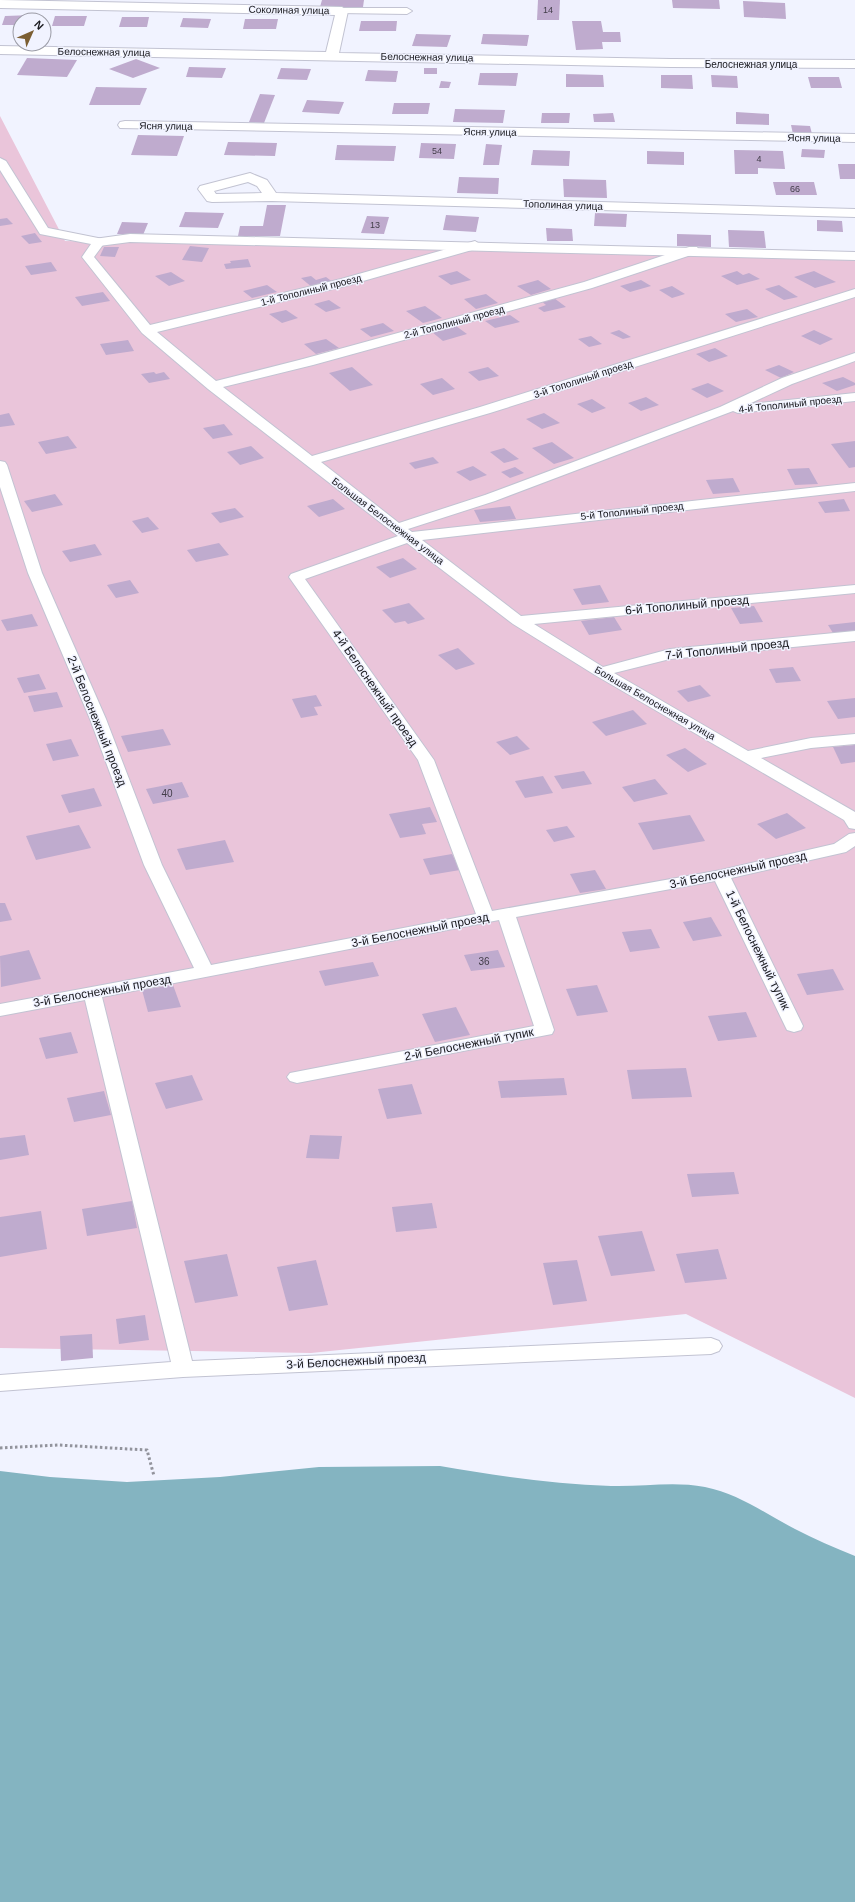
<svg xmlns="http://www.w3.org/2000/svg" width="855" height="1902" font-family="Arial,sans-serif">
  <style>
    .green { fill: #eac5da }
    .water { fill: #84b4c1 }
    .building { fill: #bfabce }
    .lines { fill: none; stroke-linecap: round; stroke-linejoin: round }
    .service-casing { stroke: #c2c3d2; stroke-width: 2 }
    .minor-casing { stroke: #c2c3d2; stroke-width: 2 }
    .path { stroke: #92939c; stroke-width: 3; stroke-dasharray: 2.5 2.5; stroke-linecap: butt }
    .service { fill: #fff; fill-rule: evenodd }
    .minor { fill: #fff; fill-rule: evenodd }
    .labels { text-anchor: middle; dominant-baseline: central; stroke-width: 3; stroke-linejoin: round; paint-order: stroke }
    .far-number-label { font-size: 9px; fill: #423d49 }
    .far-street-label { font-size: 10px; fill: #18181d; stroke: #f1f3ff }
    .number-label { font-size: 10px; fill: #423d49 }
    .street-label { font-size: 12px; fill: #18181d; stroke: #f1f3ff }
  </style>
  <rect width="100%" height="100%" fill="#f1f3ff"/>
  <path class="green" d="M0 116 65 241 855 260V1398L686 1314 311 1353 0 1348Z"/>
  <path class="water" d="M440 1466C497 1476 554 1484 611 1486 643 1487 673 1481 705 1487 739 1494 764 1513 795 1529 814 1539 835 1548 855 1556V1902H0V1471L50 1477 127 1482 220 1477 319 1467Z"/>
  <g class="building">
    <path d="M322 0H364L363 7H320Z"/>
    <path d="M538 0H560L559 20H537Z"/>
    <path d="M672 0H719L720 9 673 8Z"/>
    <path d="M743 1 785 3 786 19 744 17Z"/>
    <path d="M33 15 31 20H20V25H2L5 16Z"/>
    <path d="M55 16H87L84 26H52Z"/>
    <path d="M122 17H149L147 27H119Z"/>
    <path d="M183 18 211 19 208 28 180 27Z"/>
    <path d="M245 19H278L276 29H243Z"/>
    <path d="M361 21H397L396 31H359Z"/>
    <path d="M572 21H601L603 32H620L621 42H602L603 49 576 50Z"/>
    <path d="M416 34 451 35 447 47 412 46Z"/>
    <path d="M483 34 529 35 527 46 481 44Z"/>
    <path d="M27 58 77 60 67 77 17 75Z"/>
    <path d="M136 59 160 68 133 78 109 69Z"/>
    <path d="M189 67 226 68 222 78 186 77Z"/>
    <path d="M281 68 311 69 307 80 277 79Z"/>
    <rect x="424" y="68" width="13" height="6"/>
    <path d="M368 70 398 71 396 82 365 81Z"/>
    <path d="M480 73H518L516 86 478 85Z"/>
    <path d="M566 74 603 75 604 87H566Z"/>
    <path d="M661 75H692L693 89 661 88Z"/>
    <path d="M711 75 737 76 738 88 712 87Z"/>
    <path d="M808 77H839L842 88H811Z"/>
    <path d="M441 81 451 82 449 88H439Z"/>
    <path d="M96 87 147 88 140 105H89Z"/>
    <path d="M260 94 275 95 264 123 249 122Z"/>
    <path d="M307 100 344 102 339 114 302 112Z"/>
    <path d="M394 103H430L428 114H392Z"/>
    <path d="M455 109 505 110 503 123 453 122Z"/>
    <path d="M736 112 769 114V125L736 124Z"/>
    <path d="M542 113H570L569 123H541Z"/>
    <path d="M613 113 615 122H594L593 114Z"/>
    <path d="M791 125 810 126 812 134H793Z"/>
    <path d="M138 135 184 136 177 156 131 155Z"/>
    <path d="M228 142 277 143 275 156 224 155Z"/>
    <path d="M421 143 456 144 454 159 419 158Z"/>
    <path d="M486 144 502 145 499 165H483Z"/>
    <path d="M337 145 396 146 394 161 335 160Z"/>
    <path d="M802 149 825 150 824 158 801 157Z"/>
    <path d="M533 150 570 151 569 166 531 165Z"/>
    <path d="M734 150 783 151 785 169 758 168V174H735Z"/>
    <path d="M647 151 684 152V165L647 164Z"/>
    <path d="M838 164H855V179H840Z"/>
    <path d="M459 177 499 178 498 194 457 193Z"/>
    <path d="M563 179 606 180 607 198 564 197Z"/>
    <path d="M773 182H814L817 195H776Z"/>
    <path d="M267 205H286L280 236H238L240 226H263Z"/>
    <path d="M185 212 224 213 218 228 179 227Z"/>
    <path d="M595 213 627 214 626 227 594 226Z"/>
    <path d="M446 215 479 217 476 232 443 230Z"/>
    <path d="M367 216 389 217 384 234 361 233Z"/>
    <path d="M7 218 13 224 0 226V219Z"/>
    <path d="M817 220 842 221 843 232 817 231Z"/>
    <path d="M122 222 148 223 143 235 117 234Z"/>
    <path d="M546 228 572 229 573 241H547Z"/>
    <path d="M728 230 764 231 766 248 729 247Z"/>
    <path d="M35 233 42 242 29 244 21 236Z"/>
    <path d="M677 234 711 235V247L677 246Z"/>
    <path d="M190 246 209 248 202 262 182 260Z"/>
    <path d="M104 247H119L115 257 100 256Z"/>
    <path d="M248 259 251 267 226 269 224 264 231 263 230 261Z"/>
    <path d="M51 262 57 271 31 275 25 266Z"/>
    <path d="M457 271 471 280 451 285 438 276Z"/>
    <path d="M737 271 743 275 749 273 760 279 737 285 721 276Z"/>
    <path d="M814 271 836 282 815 288 794 277Z"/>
    <path d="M171 272 185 281 169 286 155 276Z"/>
    <path d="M311 276 316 280 326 277 334 283 313 288 301 278Z"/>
    <path d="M538 280 551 289 531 295 517 286Z"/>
    <path d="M641 280 651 286 630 292 620 286Z"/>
    <path d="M267 285 277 292 252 298 243 291Z"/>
    <path d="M779 285 798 297 784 300 765 289Z"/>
    <path d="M672 286 685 294 672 298 659 290Z"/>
    <path d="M103 292 110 301 82 306 75 297Z"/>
    <path d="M486 294 498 303 476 309 464 299Z"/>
    <path d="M554 298 566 307 544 312 538 308 546 305 541 301Z"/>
    <path d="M329 300 341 308 326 312 314 304Z"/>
    <path d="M425 306 442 318 423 323 406 311Z"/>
    <path d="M747 309 758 317 736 322 725 314Z"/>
    <path d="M286 310 298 318 282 323 269 314Z"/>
    <path d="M510 315 520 322 495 328 485 321Z"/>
    <path d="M383 323 394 331 371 337 360 329Z"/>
    <path d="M456 326 467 334 443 341 432 332Z"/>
    <path d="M619 330 631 337 623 339 610 333Z"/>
    <path d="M814 330 833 339 820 345 801 336Z"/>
    <path d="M591 336 602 344 589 347 578 339Z"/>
    <path d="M326 339 339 348 316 354 304 344Z"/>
    <path d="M128 340 134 351 106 355 100 344Z"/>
    <path d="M715 348 728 356 709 362 696 354Z"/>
    <path d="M779 365 794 372 781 378 765 370Z"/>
    <path d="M352 367 373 385 350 391 329 373Z"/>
    <path d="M488 367 499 376 479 381 468 372Z"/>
    <path d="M154 372 156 374 164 372 170 379 149 383 141 374Z"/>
    <path d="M843 377 855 383V385L837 391 822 383Z"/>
    <path d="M442 378 455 389 433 395 420 384Z"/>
    <path d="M708 383 724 391 707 398 691 389Z"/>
    <path d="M646 397 659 405 641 411 628 403Z"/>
    <path d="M592 399 606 408 592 413 577 404Z"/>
    <path d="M9 413 15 425 0 427V415Z"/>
    <path d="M544 413 560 423 542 429 526 419Z"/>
    <path d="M224 424 233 435 213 439 203 428Z"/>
    <path d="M68 436 77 448 46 454 38 442Z"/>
    <path d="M855 441V467L849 468 831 444Z"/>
    <path d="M552 442 574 458 554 464 532 448Z"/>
    <path d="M251 446 264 458 240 465 227 452Z"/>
    <path d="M504 448 519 459 504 463 490 452Z"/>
    <path d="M433 457 439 463 415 469 409 463Z"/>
    <path d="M473 466 487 475 470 481 456 472Z"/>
    <path d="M515 467 524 473 510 478 501 472Z"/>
    <path d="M809 468 818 484 795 485 787 469Z"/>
    <path d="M733 478 740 492 713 494 706 480Z"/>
    <path d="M55 494 63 505 32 512 24 501Z"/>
    <path d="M333 499 345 509 319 517 307 506Z"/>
    <path d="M844 499 850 511 825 513 818 502Z"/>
    <path d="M510 506 516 519 480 522 474 510Z"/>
    <path d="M235 508 244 517 220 523 211 513Z"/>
    <path d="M148 517 159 529 142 533 132 521Z"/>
    <path d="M219 543 229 555 196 562 187 550Z"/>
    <path d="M95 544 102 555 70 562 62 551Z"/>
    <path d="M403 558 417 569 390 578 376 567Z"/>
    <path d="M130 580 139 593 116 598 107 585Z"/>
    <path d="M600 585 609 602 582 605 573 589Z"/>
    <path d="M409 603 425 619 408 624 405 621 395 623 382 610Z"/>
    <path d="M754 606 763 622 740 624 731 608Z"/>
    <path d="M32 614 38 626 7 631 1 620Z"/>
    <path d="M614 617 622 630 589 635 581 621Z"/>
    <path d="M855 622V631L833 633 828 625Z"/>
    <path d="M458 648 475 664 456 670 438 655Z"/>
    <path d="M793 667 801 681 776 683 769 669Z"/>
    <path d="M39 674 46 689 24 693 17 678Z"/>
    <path d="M700 685 711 696 688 702 677 691Z"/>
    <path d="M57 692 63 707 34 712 28 696Z"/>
    <path d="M316 695 322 706 314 707 318 715 301 718 292 699Z"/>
    <path d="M855 698V717L838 719 827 701Z"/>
    <path d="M633 710 647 724 606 736 592 722Z"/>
    <path d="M163 729 171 745 128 752 121 736Z"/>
    <path d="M517 736 530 749 510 755 496 742Z"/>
    <path d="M71 739 79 756 53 761 46 744Z"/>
    <path d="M855 745V762L841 764 833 747Z"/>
    <path d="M685 748 707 764 688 772 666 755Z"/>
    <path d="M584 771 592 784 562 789 554 776Z"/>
    <path d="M543 776 553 793 525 798 515 781Z"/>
    <path d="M655 779 668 794 634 802 622 787Z"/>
    <path d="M182 782 189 797 153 804 146 789Z"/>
    <path d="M94 788 102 806 69 813 61 795Z"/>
    <path d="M430 807 437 822 422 824 426 834 400 838 389 814Z"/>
    <path d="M787 813 806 828 776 839 757 824Z"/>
    <path d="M690 815 705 841 653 850 638 823Z"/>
    <path d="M79 825 91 848 36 860 26 836Z"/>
    <path d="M567 826 575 837 554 842 546 830Z"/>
    <path d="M225 840 234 862 186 870 177 849Z"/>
    <path d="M452 854 460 870 430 875 423 859Z"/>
    <path d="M595 870 606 889 580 893 570 874Z"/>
    <path d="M0 903H5L12 920 0 922Z"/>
    <path d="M711 917 722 936 693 941 683 922Z"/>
    <path d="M651 929 660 948 630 952 622 932Z"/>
    <path d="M29 950 41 979 1 987 0 956Z"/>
    <path d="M498 950 505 967 471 971 464 955Z"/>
    <path d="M373 962 379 976 325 986 319 971Z"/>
    <path d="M833 969 844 990 807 995 797 974Z"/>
    <path d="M173 985 181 1007 148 1012 142 990Z"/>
    <path d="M597 985 608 1012 577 1016 566 989Z"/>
    <path d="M456 1007 470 1035 435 1042 422 1014Z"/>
    <path d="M746 1012 757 1037 718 1041 708 1016Z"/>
    <path d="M71 1032 78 1053 46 1059 39 1038Z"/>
    <path d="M686 1068 692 1097 632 1099 627 1070Z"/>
    <path d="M192 1075 203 1100 166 1109 155 1083Z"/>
    <path d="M564 1078 567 1095 501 1098 498 1081Z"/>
    <path d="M412 1084 422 1114 387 1119 378 1089Z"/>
    <path d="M104 1091 111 1115 74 1122 67 1098Z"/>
    <path d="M25 1135 29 1155 0 1160V1138Z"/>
    <path d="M310 1135 342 1136 339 1159 306 1158Z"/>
    <path d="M734 1172 739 1194 692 1197 687 1174Z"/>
    <path d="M132 1201 137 1228 87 1236 82 1209Z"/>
    <path d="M432 1203 437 1228 396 1232 392 1207Z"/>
    <path d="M41 1211 47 1249 0 1257V1217Z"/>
    <path d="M642 1231 655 1271 611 1276 598 1236Z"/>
    <path d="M718 1249 727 1279 685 1283 676 1254Z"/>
    <path d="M227 1254 238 1296 195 1303 184 1261Z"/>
    <path d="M316 1260 328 1305 289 1311 277 1267Z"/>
    <path d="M577 1260 587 1301 553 1305 543 1263Z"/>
    <path d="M145 1315 149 1340 119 1344 116 1319Z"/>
    <path d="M92 1334 93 1358 61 1361 60 1336Z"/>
  </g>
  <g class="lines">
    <defs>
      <g id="service">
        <path d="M342 8H407L412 11 407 14 338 13 337 11 338 9Z"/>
        <path d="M0 158 6 161 48 228 103 239 105 242 94 257 150 325 341 279 475 241 481 245 479 248 349 285 157 332 216 381 303 359 584 282 689 247H697L699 250 697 253 592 288 313 365 223 387 312 456 480 407 855 289V297L490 413 321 462 399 523 485 495 720 407 782 378 855 353V361L792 384 749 404 855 393V401L738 413 733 411 495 501 408 529 412 532 855 483V491L422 540 521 616 855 585V593L534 624 603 667 670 649 855 631V641L670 659 614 673 748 751 811 738 855 734V744L811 748 761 758 855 812V829L849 828 844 820 595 675 513 624 407 543 305 579 434 760 492 911 721 870 834 844 849 834 855 833V846L846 852 731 878 803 1026 801 1030 794 1032 787 1030 785 1026 715 881 516 917 554 1030 552 1034 297 1083 290 1081 287 1077 290 1073 534 1026 499 920 102 997 192 1361 711 1338 719 1341 722 1346 719 1351 711 1354 183 1377 0 1391V1375L171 1362 85 1000 0 1016V1004L194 968 144 865 90 719 28 573 0 487V461L5 462 7 465 42 573 106 719 162 865 211 965 476 914 418 760 289 577 291 574 398 536 208 389 142 333 82 257 91 244 40 234 0 170Z"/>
      </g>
      <g id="minor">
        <path d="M0 0 342 7 348 11 339 53 671 59 855 60V68L671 67 0 54V46L326 52 335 15 0 8Z"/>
        <path d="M125 121 855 134V142L120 128 118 125 120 122Z"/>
        <path d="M250 173 267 180 276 193 855 209V217L272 201 212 202 207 201 198 189 200 186ZM248 182 257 186 262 193 216 194 214 191Z"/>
        <path d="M130 234 855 252V260L130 242 99 246 94 245 92 242 94 239Z"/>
      </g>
    </defs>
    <use href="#service" class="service-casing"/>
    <use href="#minor" class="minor-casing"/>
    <path class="path" d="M0 1448 58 1445 147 1450 154 1476"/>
    <use href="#service" class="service"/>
    <use href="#minor" class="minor"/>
  </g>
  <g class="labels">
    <g class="far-number-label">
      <text x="548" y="10">14</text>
      <text x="437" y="151">54</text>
      <text x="759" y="159">4</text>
      <text x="795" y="189">66</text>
      <text x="375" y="225">13</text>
    </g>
    <g class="far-street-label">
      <text transform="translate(289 10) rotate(1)">Соколиная улица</text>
      <text transform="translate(104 52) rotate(1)">Белоснежная улица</text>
      <text transform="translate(427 57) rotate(1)">Белоснежная улица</text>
      <text x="751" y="64">Белоснежная улица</text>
      <text transform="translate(166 126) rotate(1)">Ясня улица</text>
      <text transform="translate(490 132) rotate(1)">Ясня улица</text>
      <text transform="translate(814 138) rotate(1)">Ясня улица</text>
      <text transform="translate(563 205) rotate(2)">Тополиная улица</text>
      <text transform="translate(311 290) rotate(-14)">1-й Тополиный проезд</text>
      <text transform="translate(454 322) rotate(-15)">2-й Тополиный проезд</text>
      <text transform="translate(583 379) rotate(-18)">3-й Тополиный проезд</text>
      <text transform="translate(790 404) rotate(-6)">4-й Тополиный проезд</text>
      <text transform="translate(632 511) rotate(-6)">5-й Тополиный проезд</text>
      <text transform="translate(388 521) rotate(37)">Большая Белоснежная улица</text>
      <text transform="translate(655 703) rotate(30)">Большая Белоснежная улица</text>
    </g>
    <g class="number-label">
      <text x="167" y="793">40</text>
      <text x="484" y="961">36</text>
    </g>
    <g class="street-label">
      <text transform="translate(687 605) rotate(-5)">6-й Тополиный проезд</text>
      <text transform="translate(727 649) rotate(-6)">7-й Тополиный проезд</text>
      <text transform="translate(375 688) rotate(55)">4-й Белоснежный проезд</text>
      <text transform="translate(97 721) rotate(68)">2-й Белоснежный проезд</text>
      <text transform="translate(738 870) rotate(-12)">3-й Белоснежный проезд</text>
      <text transform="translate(420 930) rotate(-11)">3-й Белоснежный проезд</text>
      <text transform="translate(758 950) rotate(64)">1-й Белоснежный тупик</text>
      <text transform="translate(102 991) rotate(-10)">3-й Белоснежный проезд</text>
      <text transform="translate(469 1044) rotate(-11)">2-й Белоснежный тупик</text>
      <text transform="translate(356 1361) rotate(-3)">3-й Белоснежный проезд</text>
    </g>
  </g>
  <g transform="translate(32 32) rotate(45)"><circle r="19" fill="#f1f3ff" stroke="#9a9ba5"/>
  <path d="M0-3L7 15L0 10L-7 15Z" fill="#7b5e32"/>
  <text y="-6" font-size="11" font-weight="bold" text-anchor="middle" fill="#18181d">N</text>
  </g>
</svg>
